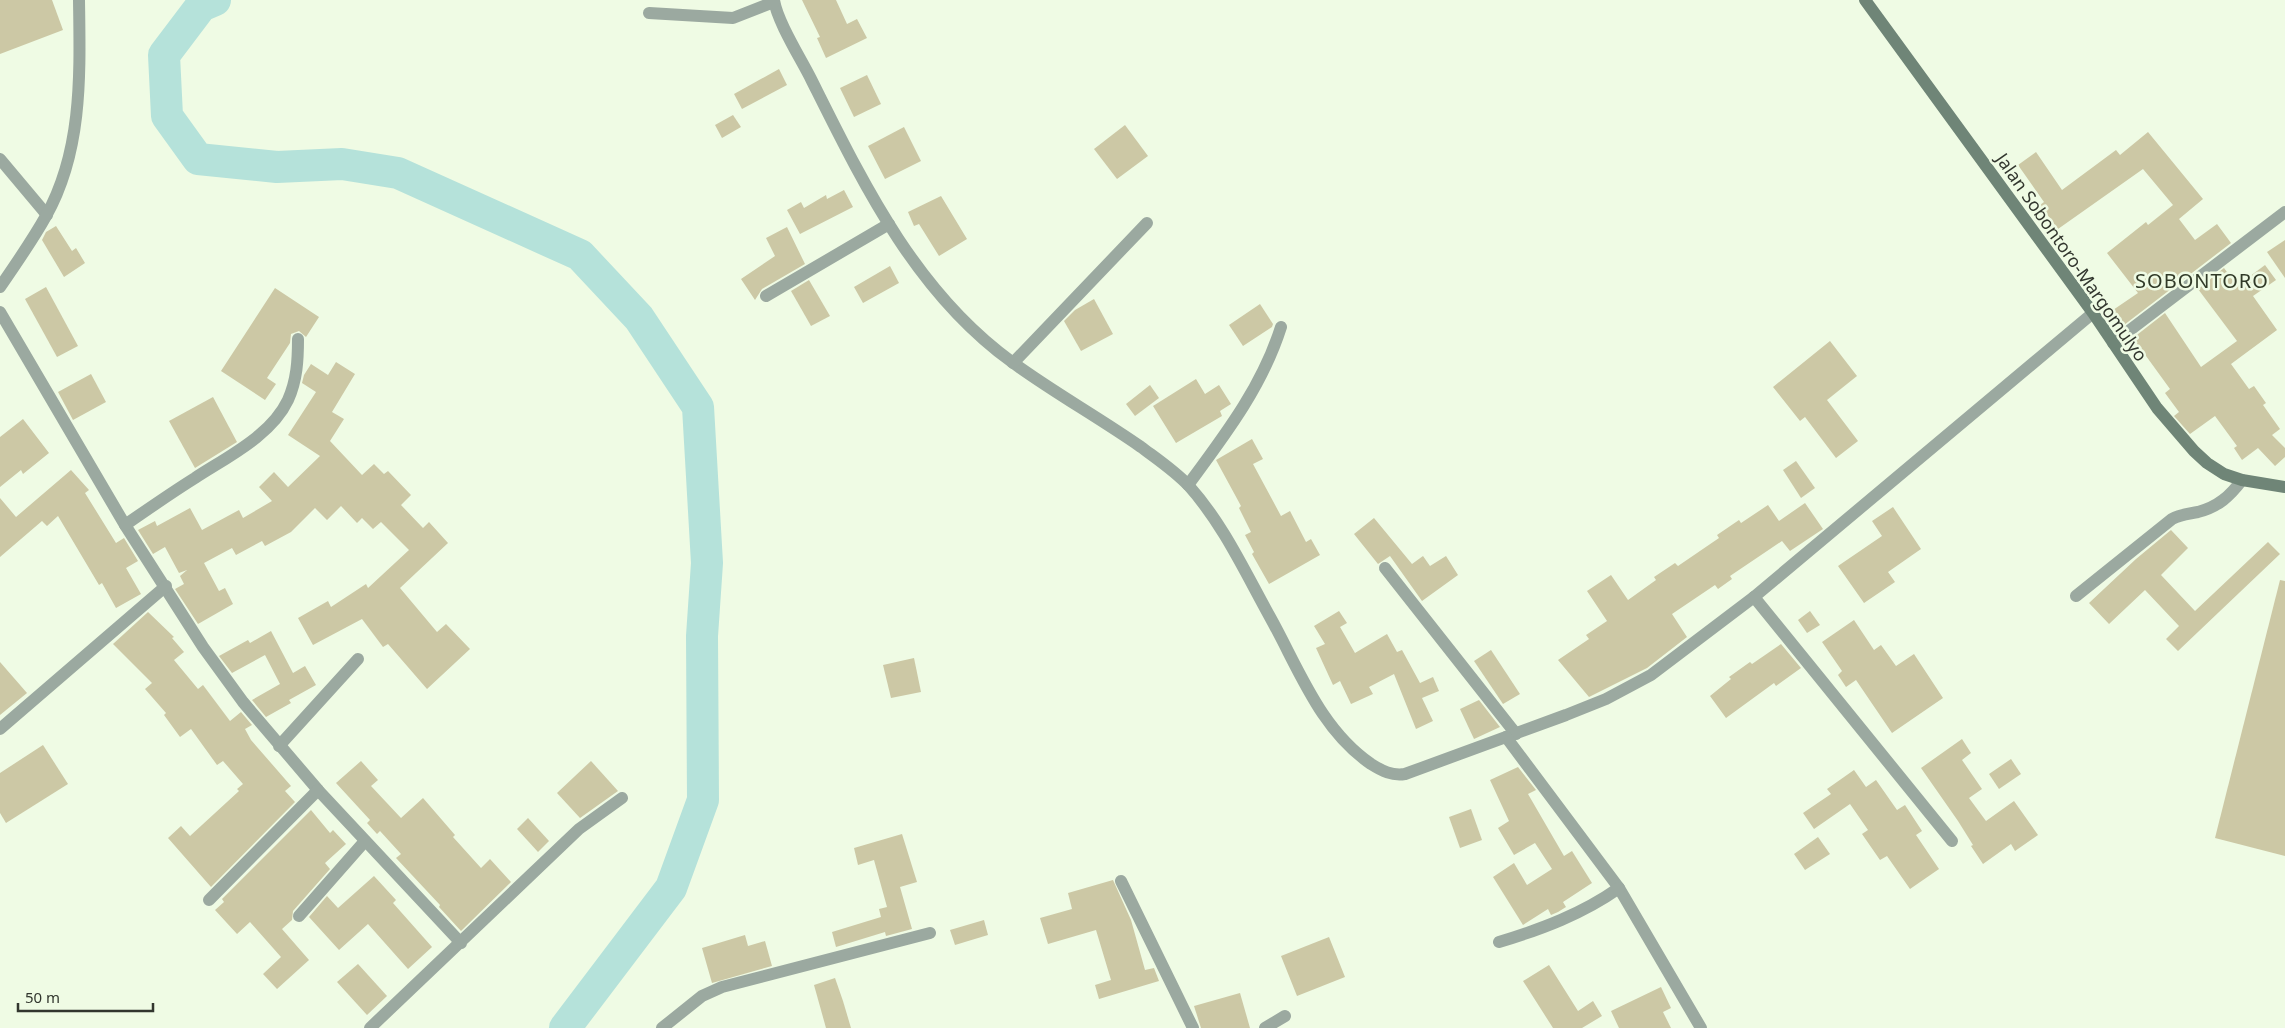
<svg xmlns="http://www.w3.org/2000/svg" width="2285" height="1028" font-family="'Noto Sans',sans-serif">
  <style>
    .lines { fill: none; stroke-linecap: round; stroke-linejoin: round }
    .river { stroke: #b5e2da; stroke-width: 32 }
    .building { fill: #ccc8a5 }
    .street { stroke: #9ba9a0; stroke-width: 12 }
    .secondary { stroke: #6f8577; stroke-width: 12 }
    .labels { text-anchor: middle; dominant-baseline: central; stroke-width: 5; stroke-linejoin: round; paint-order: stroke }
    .street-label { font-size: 18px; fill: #32362e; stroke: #effbe4 }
    .quarter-label { font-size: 20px; letter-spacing: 1px; fill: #313a28; stroke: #effbe4 }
  </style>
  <rect width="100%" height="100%" fill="#effbe4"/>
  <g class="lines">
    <path class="river" d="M215 0 201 6 164 55 167 116 198 159 277 167 342 164 398 173 580 255 639 318 698 407 707 563 702 636 703 800 671 888 565 1028"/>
  </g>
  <g class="building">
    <path d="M0 0H52L63 30 0 54Z"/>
    <path d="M802 0H836L847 24 857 19 867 38 826 58 817 38 820 37Z"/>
    <path d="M779 69 787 85 742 109 734 94Z"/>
    <path d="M867 75 881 104 854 117 840 88Z"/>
    <path d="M733 115 741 127 722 138 715 125Z"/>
    <path d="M1125 125 1148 156 1117 179 1094 149Z"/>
    <path d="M904 127 921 161 885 179 868 146Z"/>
    <path d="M2148 132 2203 199 2179 219 2195 240 2217 224 2231 243 2124 325 2113 310 2138 293 2107 253 2146 222 2148 225 2173 205 2143 169 2058 229 2040 205 2044 202 2018 165 2036 152 2062 190 2116 150 2120 155Z"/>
    <path d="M844 190 853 207 800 234 787 210 801 202 804 208 826 195 827 199Z"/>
    <path d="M941 196 967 239 939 256 919 224 914 226 908 212Z"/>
    <path d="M56 226 72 251 76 248 85 263 64 277 42 240 46 232Z"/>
    <path d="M787 227 805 264 762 289 755 300 741 279 775 256 766 238Z"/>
    <path d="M2285 240V278L2267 252Z"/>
    <path d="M2265 265 2276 280 2253 296 2277 330 2231 364 2249 389 2254 386 2266 403 2263 405 2280 429 2272 435 2285 448V457L2275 466 2258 448 2242 460 2234 448 2237 446 2215 416 2190 434 2174 416 2179 412 2165 393 2170 389 2133 338 2165 313 2201 367 2237 341 2198 289 2224 268 2237 286Z"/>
    <path d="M890 266 899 283 863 303 854 287Z"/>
    <path d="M809 280 830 316 811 326 791 291Z"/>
    <path d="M46 287 78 346 57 357 25 299Z"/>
    <path d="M275 288 319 317 306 337 299 331 291 334 290 343 267 378 276 384 265 400 221 371Z"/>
    <path d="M1094 299 1113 334 1081 351 1064 321 1075 310Z"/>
    <path d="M1260 304 1273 324 1272 327 1243 346 1229 325Z"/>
    <path d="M1830 341 1857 376 1827 400 1858 441 1836 458 1805 417 1800 421 1773 387Z"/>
    <path d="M336 362 355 374 332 412 344 419 330 441 362 475 374 464 384 474 388 471 411 495 401 505 423 528 429 522 448 543 400 588 437 632 446 624 470 649 427 689 388 644 383 647 362 619 313 645 298 618 328 601 331 607 366 584 368 588 409 550 381 522 373 529 362 518 357 523 341 506 327 520 315 508 291 532 265 546 262 541 236 555 232 548 204 563 219 591 225 588 233 604 198 624 175 589 184 584 180 576 187 570 179 573 165 547 153 554 138 530 155 521 157 526 190 508 202 530 239 510 243 518 272 501 259 487 274 472 288 487 320 456 288 435 316 392 302 383 304 375 311 364 328 375Z"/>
    <path d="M91 374 106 402 73 420 58 392Z"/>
    <path d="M1196 379 1205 394 1219 385 1231 404 1220 411 1222 416 1176 443 1153 406Z"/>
    <path d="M1150 385 1159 398 1135 416 1126 404Z"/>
    <path d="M213 397 237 442 195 468 169 421Z"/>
    <path d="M23 419 49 453 23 474 21 470 0 487V437Z"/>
    <path d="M1252 439 1263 459 1253 464 1281 516 1290 511 1306 542 1311 539 1320 555 1269 584 1252 554 1254 552 1245 535 1251 532 1239 508 1241 506 1216 460Z"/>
    <path d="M1796 461 1815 488 1801 498 1783 470Z"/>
    <path d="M71 470 89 490 85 493 116 543 124 538 138 561 126 568 141 594 116 608 102 583 99 585 58 516 47 526 42 521 0 557V498L16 517Z"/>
    <path d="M1805 503 1823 529 1790 551 1782 541 1730 576 1732 579 1718 589 1715 585 1672 614 1687 637 1647 668 1589 697 1558 660 1589 639 1586 635 1607 621 1587 591 1611 575 1628 600 1656 580 1654 577 1675 563 1678 566 1719 538 1717 535 1739 520 1741 523 1768 505 1779 521Z"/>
    <path d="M1893 507 1921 549 1888 572 1895 582 1864 603 1838 566 1882 536 1872 521Z"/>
    <path d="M1374 518 1412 564 1423 556 1430 566 1446 556 1458 575 1422 601 1390 556 1378 564 1354 534Z"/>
    <path d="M2171 530 2188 548 2161 575 2195 611 2268 542 2280 554 2178 651 2166 639 2179 626 2145 590 2109 624 2089 603 2136 559Z"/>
    <path d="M2280 580 2285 581V856L2215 838Z"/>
    <path d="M1339 611 1347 623 1340 627 1355 653 1387 634 1397 652 1402 650 1420 683 1433 677 1439 691 1422 698 1433 721 1416 729 1394 674 1369 687 1373 694 1351 704 1340 681 1333 685 1316 648 1325 644 1314 626Z"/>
    <path d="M1810 611 1820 625 1807 633 1798 620Z"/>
    <path d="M148 612 174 637 172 638 184 652 174 660 198 689 203 685 230 721 241 712 252 725 245 729 251 740 291 786 285 791 295 802 211 887 168 838 181 826 190 836 239 791 237 789 243 784 223 761 217 765 191 729 180 737 164 715 166 713 145 689 152 683 113 644Z"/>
    <path d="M1854 620 1874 650 1881 645 1896 666 1914 654 1943 698 1892 733 1856 680 1846 687 1838 675 1842 671 1822 642Z"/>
    <path d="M271 631 293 673 305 666 316 685 289 700 291 703 266 717 252 700 280 684 265 655 232 673 219 656 248 640 250 643Z"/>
    <path d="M1781 644 1801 668 1776 686 1774 683 1726 718 1710 696 1731 679 1729 677 1750 662 1752 664Z"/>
    <path d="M1491 650 1520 694 1503 704 1474 661Z"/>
    <path d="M914 658 921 692 891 698 883 665Z"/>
    <path d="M0 662 27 693 0 715Z"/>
    <path d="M1479 700 1500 727 1474 739 1460 709Z"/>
    <path d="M1962 739 1971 753 1962 760 1982 789 1969 798 1986 821 2014 801 2038 835 2015 851 2011 844 1983 864 1971 846 1973 845 1958 821 1921 768Z"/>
    <path d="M43 745 68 784 6 823 0 813V773Z"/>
    <path d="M2011 759 2021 774 1999 789 1989 774Z"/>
    <path d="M361 761 378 780 371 786 401 818 423 798 455 835 453 837 481 868 490 859 511 882 461 931 439 907 440 905 396 858 401 854 380 831 377 834 367 823 370 820 336 783Z"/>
    <path d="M591 761 618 791 580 818 557 793Z"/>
    <path d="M1518 767 1536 790 1528 794 1564 856 1572 851 1592 883 1563 902 1566 907 1558 912 1551 915 1548 909 1523 925 1493 877 1514 863 1527 885 1552 869 1535 843 1514 855 1498 828 1509 821 1490 780Z"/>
    <path d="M1854 770 1866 787 1876 780 1897 810 1905 805 1922 831 1916 835 1939 869 1910 889 1887 856 1880 860 1862 834 1868 830 1850 804 1814 829 1803 813 1831 794 1827 789Z"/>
    <path d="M1471 809 1482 840 1460 848 1449 817Z"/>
    <path d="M311 810 330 833 333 830 346 844 325 863 330 869 293 911 292 920 282 929 309 960 277 989 263 974 281 957 250 922 237 934 215 910 224 902 222 899Z"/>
    <path d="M528 818 549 841 538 852 517 829Z"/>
    <path d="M902 834 917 882 900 887 912 929 886 936 885 932 836 947 832 932 881 917 879 909 887 907 874 860 858 865 854 848Z"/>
    <path d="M1818 837 1830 854 1805 870 1794 854Z"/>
    <path d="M374 876 396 900 393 903 432 947 408 969 368 924 339 950 309 917 327 896 338 908Z"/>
    <path d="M1113 880 1131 920 1145 970 1154 968 1159 981 1099 999 1095 985 1111 980 1096 930 1048 944 1040 918 1072 909 1068 893Z"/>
    <path d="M984 920 988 935 955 945 950 930Z"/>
    <path d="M745 935 748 946 765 941 772 966 712 983 702 948Z"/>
    <path d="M1329 937 1345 977 1297 996 1281 956Z"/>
    <path d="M358 964 387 996 367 1015 337 982Z"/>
    <path d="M1549 965 1578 1011 1593 1001 1602 1016 1582 1028H1553L1523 981Z"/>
    <path d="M835 978 843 1001 851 1028H826L814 985Z"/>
    <path d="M1661 987 1671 1008 1663 1012 1671 1028H1619L1611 1011Z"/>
    <path d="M1240 993 1250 1028H1201L1194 1006Z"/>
  </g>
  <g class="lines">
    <g class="street">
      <path d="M774 0C777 21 801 59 811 79 863 183 915 292 1012 362 1053 392 1098 417 1141 447 1157 459 1175 471 1189 486 1223 524 1245 572 1270 617 1299 669 1320 729 1371 764 1382 771 1392 776 1405 774L1566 715 1606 699 1651 675 1754 597 2093 313"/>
      <path d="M649 13 733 18 774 2"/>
      <path d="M0 159 47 215"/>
      <path d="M0 287C16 264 32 241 46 216 83 150 80 73 79 0"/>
      <path d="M766 296 889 224"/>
      <path d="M0 312 125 525 203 647 243 702 318 790 461 943"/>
      <path d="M2113 343 2285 212"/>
      <path d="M1013 363 1147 223"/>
      <path d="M1188 485C1225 435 1262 387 1281 327"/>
      <path d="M125 525C148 509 171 493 195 478 227 457 271 436 288 400 297 380 298 360 298 339"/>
      <path d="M1385 568 1516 734"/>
      <path d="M2076 596 2172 519C2181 514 2188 514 2198 512 2218 507 2230 496 2242 480"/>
      <path d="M1754 597 1952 841"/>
      <path d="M0 729 166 586"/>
      <path d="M1506 737 1619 888 1701 1028"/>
      <path d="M279 746 358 659"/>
      <path d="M1121 881 1193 1028"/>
      <path d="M209 900 318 790"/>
      <path d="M299 916 365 841"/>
      <path d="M1499 942C1542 929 1582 914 1619 888"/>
      <path d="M370 1028 579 829 622 798"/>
      <path d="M662 1028 702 996 722 987 930 933"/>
      <path d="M1265 1028 1285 1016"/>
    </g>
    <path class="secondary" d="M1865 0 2093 313 2157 408 2194 451 2207 463 2224 474 2242 480 2285 487"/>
  </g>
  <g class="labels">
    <g class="street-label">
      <text transform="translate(2072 257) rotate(55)">Jalan Sobontoro-Margomulyo</text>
    </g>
    <g class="quarter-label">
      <text x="2202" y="280">SOBONTORO</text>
    </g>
  </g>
  <path d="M18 1003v8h135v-8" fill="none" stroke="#32362e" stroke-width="2.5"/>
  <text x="25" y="1003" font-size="15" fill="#32362e" stroke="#effbe4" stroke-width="4" paint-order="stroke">50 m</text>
</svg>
